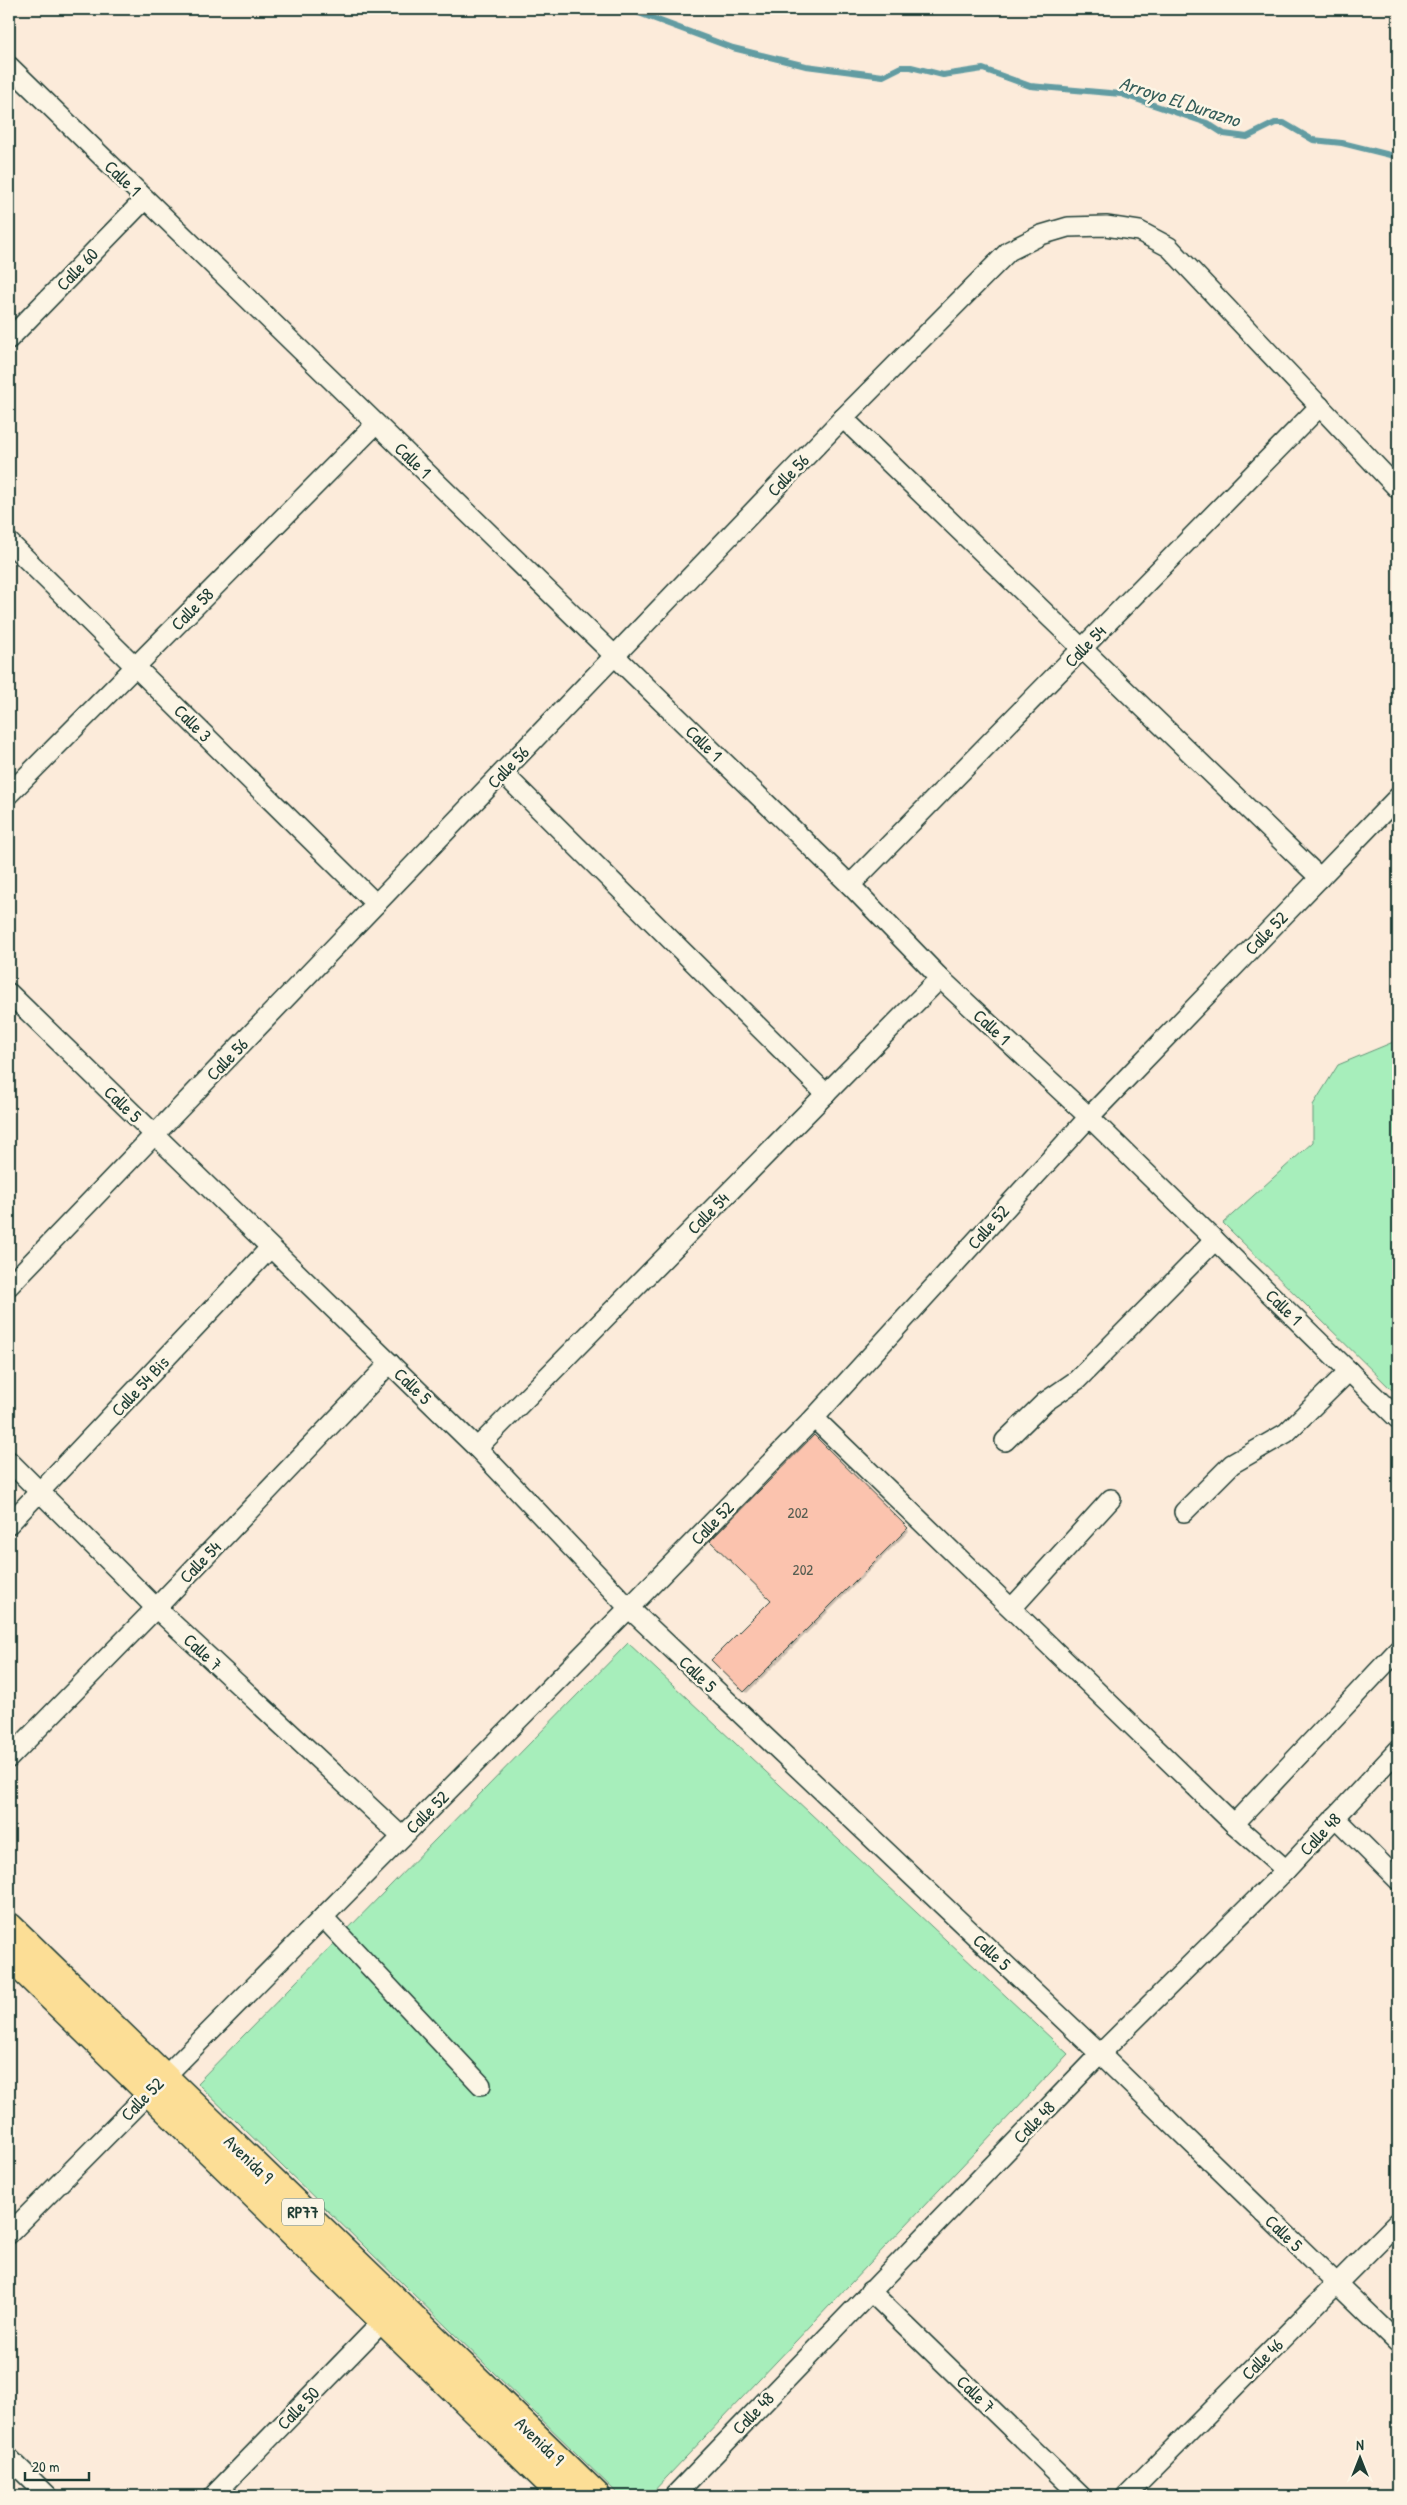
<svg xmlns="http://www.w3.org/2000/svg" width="1407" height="2505" font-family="'Patrick Hand',sans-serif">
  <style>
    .green { fill: #a7eebb; stroke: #639678 }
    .shadow { fill: #0003 }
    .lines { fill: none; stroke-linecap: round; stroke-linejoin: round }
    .stream { stroke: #629ca2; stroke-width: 6 }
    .building { fill: #fbc3ae; stroke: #1f3d34 }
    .street-casing { stroke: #1f3d34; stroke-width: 22 }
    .primary-casing { stroke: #1f3d34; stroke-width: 31 }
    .street { stroke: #fcf5e5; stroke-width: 19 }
    .primary { stroke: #fcde96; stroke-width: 28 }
    .labels { text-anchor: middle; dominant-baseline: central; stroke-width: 5; stroke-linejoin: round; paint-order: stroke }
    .number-label { font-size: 15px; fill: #565e52 }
    .shield { fill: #fcf5e5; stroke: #617469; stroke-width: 1 }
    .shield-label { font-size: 16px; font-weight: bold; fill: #1f3d34 }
    .street-label { font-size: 18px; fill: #1f3d34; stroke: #fcf5e5 }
    .water-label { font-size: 19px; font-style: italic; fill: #355d59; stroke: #fcf5e5 }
  </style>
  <rect width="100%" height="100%" fill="#fcebda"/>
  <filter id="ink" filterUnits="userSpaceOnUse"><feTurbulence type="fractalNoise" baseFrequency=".02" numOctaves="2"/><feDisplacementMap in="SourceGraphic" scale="10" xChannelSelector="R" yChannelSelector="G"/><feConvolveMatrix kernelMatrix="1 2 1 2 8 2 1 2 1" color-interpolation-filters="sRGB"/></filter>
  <g filter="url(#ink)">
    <g class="green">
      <path d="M1398 1040V1396L1223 1223 1313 1142V1105L1338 1065Z"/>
      <path d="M628 1643 1068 2054 649 2496H620L197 2083Z"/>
    </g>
    <path class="shadow" d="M814 1436 909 1531 747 1693 713 1660 772 1600Z"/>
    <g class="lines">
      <path class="stream" d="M628 9 733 48 806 66 883 76 901 67H911L943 75 983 69 1030 86 1121 94 1207 123 1224 134 1247 137 1275 123H1284L1313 140 1342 143 1398 157"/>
    </g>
    <path class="building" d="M814 1435 908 1528 744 1692 711 1660 771 1600 710 1541Z"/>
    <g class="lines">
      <defs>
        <g id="street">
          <path d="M9 66 850 885 940 978 1089 1117 1398 1419"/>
          <path d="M9 339 145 199"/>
          <path d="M843 418 1320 878"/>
          <path d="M9 542 376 904"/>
          <path d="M503 773 826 1094"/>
          <path d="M9 794 376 424"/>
          <path d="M850 885 1320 406"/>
          <path d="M9 993 477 1448 629 1608 1100 2054 1398 2343"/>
          <path d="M9 1286 843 418 1009 251 1041 235 1068 227 1106 226 1139 231 1169 247 1398 489"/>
          <path d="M814 1418 1234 1824 1286 1870"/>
          <path d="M1005 1441 1045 1402 1077 1380 1215 1240"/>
          <path d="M477 1448 940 978"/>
          <path d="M9 1461 156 1608 402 1837"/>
          <path d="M1184 1512 1232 1464 1286 1433 1349 1371"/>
          <path d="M9 1524 270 1248"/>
          <path d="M1012 1608 1111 1499"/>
          <path d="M9 1758 156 1608 390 1363"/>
          <path d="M1335 1817 1398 1880"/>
          <path d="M1234 1824 1398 1650"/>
          <path d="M323 1917 481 2085"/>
          <path d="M9 2234 629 1608 814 1418 1089 1117 1398 797"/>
          <path d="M870 2291 1081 2496"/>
          <path d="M9 2458 48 2496"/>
          <path d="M213 2496 391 2313"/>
          <path d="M674 2496 1100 2054 1286 1870 1398 1750"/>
          <path d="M1126 2496 1398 2222"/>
        </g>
        <g id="primary">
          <path d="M9 1927 596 2496"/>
          <path d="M9 1955 564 2496"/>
        </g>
      </defs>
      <use href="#street" class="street-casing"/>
      <use href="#primary" class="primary-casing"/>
      <use href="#street" class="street"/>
      <use href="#primary" class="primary"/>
    </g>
  </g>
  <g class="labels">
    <g class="number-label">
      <text x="798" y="1512">202</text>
      <text x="803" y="1569">202</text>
    </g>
    <rect class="shield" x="282" y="2198.5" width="42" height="27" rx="4"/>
    <g class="shield-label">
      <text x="303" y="2212">RP77</text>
    </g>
    <g class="street-label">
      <text transform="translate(123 178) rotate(44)">Calle 1</text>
      <text transform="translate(77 269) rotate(-46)">Calle 60</text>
      <text transform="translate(413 460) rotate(44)">Calle 1</text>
      <text transform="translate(788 475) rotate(-46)">Calle 56</text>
      <text transform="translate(192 609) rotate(-45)">Calle 58</text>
      <text transform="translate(1085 646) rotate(-46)">Calle 54</text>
      <text transform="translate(193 723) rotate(45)">Calle 3</text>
      <text transform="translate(704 743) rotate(44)">Calle 1</text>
      <text transform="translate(508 767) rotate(-46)">Calle 56</text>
      <text transform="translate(1266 933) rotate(-46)">Calle 52</text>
      <text transform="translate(992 1027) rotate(43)">Calle 1</text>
      <text transform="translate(227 1059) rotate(-46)">Calle 56</text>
      <text transform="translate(123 1104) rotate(44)">Calle 5</text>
      <text transform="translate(708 1213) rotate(-45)">Calle 54</text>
      <text transform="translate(988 1227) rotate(-48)">Calle 52</text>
      <text transform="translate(1284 1307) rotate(44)">Calle 1</text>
      <text transform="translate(140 1386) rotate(-47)">Calle 54 Bis</text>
      <text transform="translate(413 1386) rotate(44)">Calle 5</text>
      <text transform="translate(712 1523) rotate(-46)">Calle 52</text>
      <text transform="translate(200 1562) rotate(-46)">Calle 54</text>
      <text transform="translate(203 1652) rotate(43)">Calle 7</text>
      <text transform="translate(698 1674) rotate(44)">Calle 5</text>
      <text transform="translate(427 1812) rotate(-45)">Calle 52</text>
      <text transform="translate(1320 1834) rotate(-47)">Calle 48</text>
      <text transform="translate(992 1952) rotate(43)">Calle 5</text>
      <text transform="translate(142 2099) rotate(-46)">Calle 52</text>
      <text transform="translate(1034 2122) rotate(-46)">Calle 48</text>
      <text transform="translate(249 2159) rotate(44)">Avenida 9</text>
      <text transform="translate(1284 2233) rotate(44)">Calle 5</text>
      <text transform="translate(1262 2359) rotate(-45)">Calle 46</text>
      <text transform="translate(976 2394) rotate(44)">Calle 7</text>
      <text transform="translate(298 2408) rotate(-46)">Calle 50</text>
      <text transform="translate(753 2413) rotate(-46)">Calle 48</text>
      <text transform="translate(540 2441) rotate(44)">Avenida 9</text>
    </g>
    <g class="water-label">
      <text transform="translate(1180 101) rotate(18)">Arroyo El Durazno</text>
    </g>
  </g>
  <rect width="1407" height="2505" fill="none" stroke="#fcf5e5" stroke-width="30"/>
  <rect x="15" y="15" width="1377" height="2475" fill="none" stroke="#1f3d34" stroke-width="2" filter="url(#ink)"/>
  <g transform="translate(1360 2458)" stroke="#fcf5e5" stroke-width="4" paint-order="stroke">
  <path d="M0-4L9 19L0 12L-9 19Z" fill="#1f3d34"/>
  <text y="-8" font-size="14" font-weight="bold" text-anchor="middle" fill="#1f3d34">N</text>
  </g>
  <path d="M25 2472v8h64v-8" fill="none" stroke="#1f3d34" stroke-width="2.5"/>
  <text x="32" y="2472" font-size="15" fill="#1f3d34" stroke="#fcf5e5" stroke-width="4" paint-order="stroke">20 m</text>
</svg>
